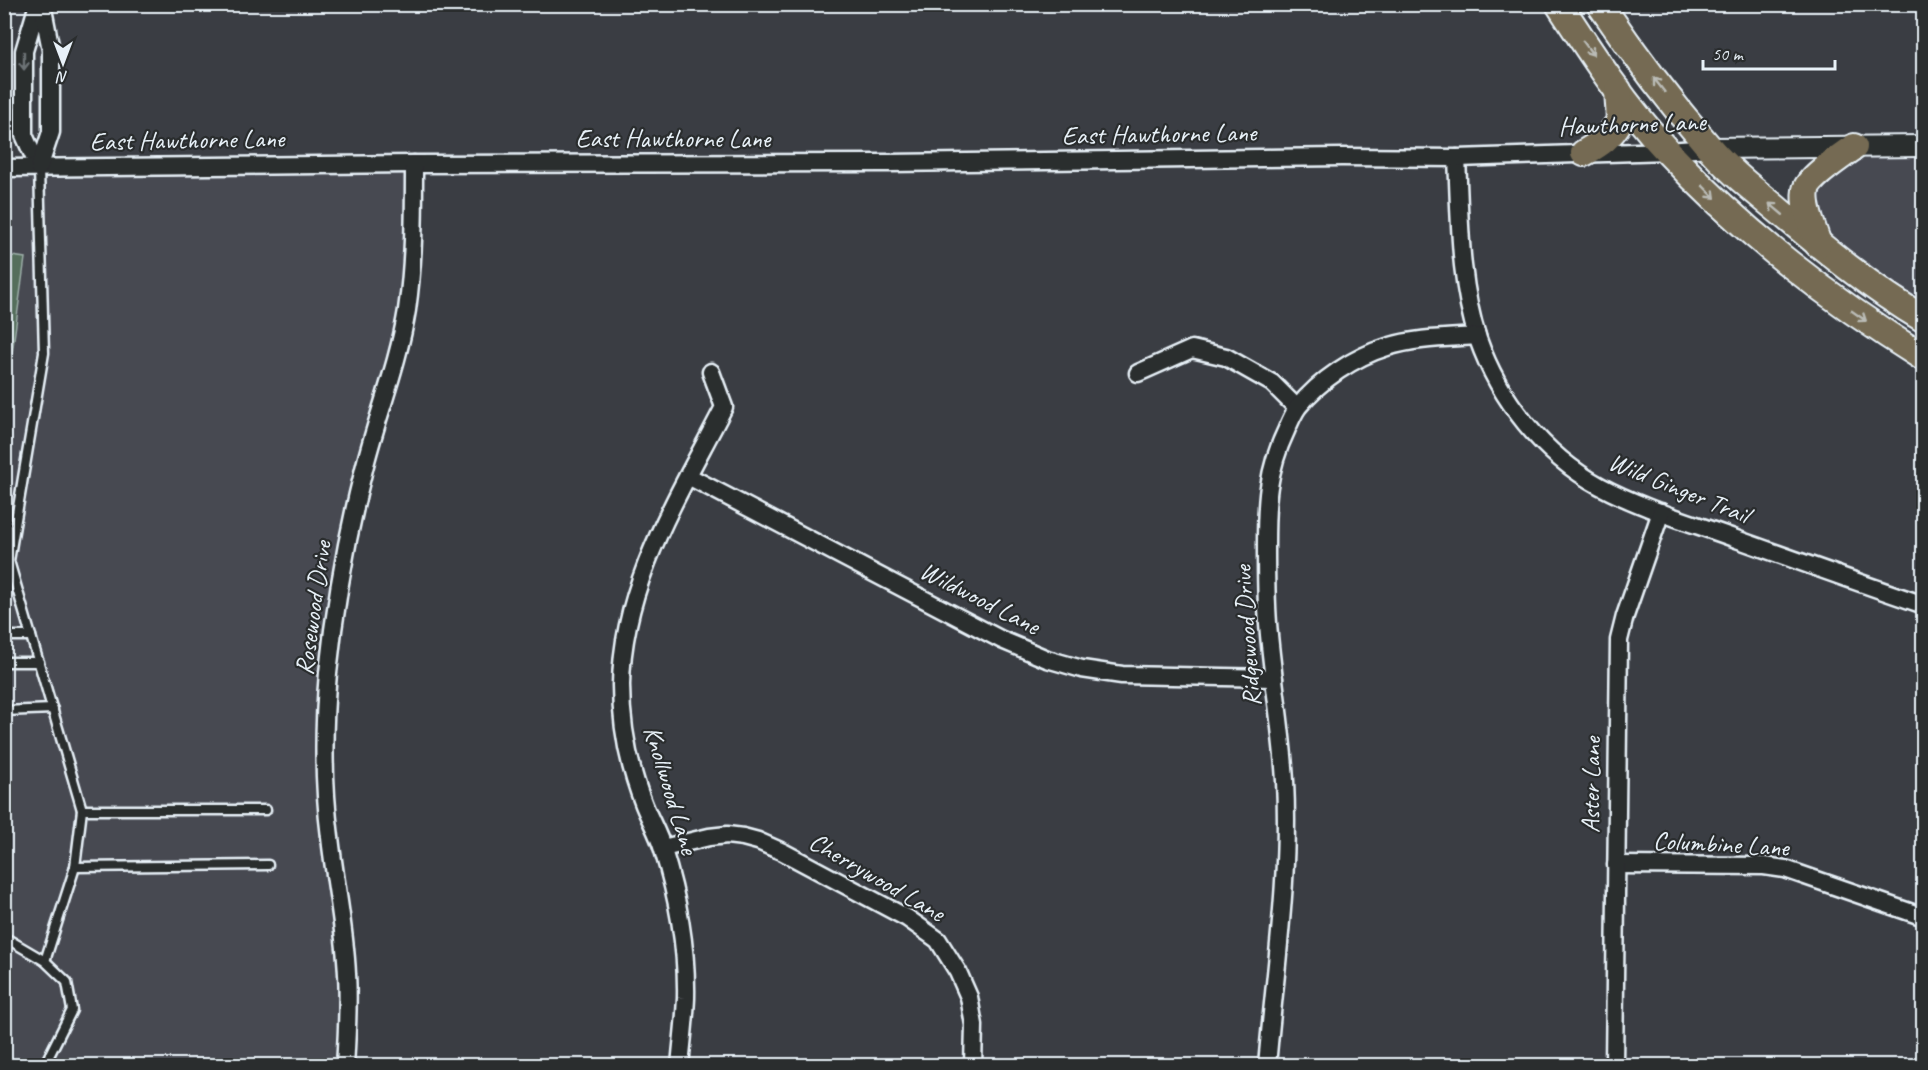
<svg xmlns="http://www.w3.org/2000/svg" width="1928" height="1070" font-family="Caveat,sans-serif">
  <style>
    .built { fill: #464851 }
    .green { fill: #556e5c; stroke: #9eb0aa; stroke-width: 1.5 }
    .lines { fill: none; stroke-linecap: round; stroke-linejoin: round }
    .service-casing { stroke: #e8f1f8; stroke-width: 13 }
    .minor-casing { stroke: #e8f1f8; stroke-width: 21 }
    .tertiary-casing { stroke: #e8f1f8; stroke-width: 24 }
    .primary-casing { stroke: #e8f1f8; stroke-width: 30 }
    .service { stroke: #2a2d2e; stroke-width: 8 }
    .minor { stroke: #2a2d2e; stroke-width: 16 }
    .tertiary { stroke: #2a2d2e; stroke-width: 20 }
    .primary { stroke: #746b52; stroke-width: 26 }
    .oneway { stroke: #babbb6 }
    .oneway2 { stroke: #6c7275 }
    .labels { text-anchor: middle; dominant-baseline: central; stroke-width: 4.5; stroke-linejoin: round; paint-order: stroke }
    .street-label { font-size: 26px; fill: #e8f1f8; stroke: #2a2d2e }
  </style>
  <rect width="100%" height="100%" fill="#3a3d43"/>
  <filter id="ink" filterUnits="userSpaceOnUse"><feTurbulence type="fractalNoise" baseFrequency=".0167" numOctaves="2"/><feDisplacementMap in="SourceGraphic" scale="12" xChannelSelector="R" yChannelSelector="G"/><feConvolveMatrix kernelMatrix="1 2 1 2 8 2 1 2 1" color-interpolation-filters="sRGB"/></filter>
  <g filter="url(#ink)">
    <g class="built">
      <path d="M1923 146V310L1829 252 1806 188 1854 147Z"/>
      <path d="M406 170 409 248 395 337 316 736 323 851 338 932 339 1022 337 1065H5L4 178Z"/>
    </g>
    <path class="green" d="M5 255 25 258 5 405 4 255Z"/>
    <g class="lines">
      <defs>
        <g id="service">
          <path d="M4 636H31"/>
          <path d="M4 662H39"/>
          <path d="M4 711 53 709"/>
          <path d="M82 810H266"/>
          <path d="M75 867 268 865"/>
          <path d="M4 937 45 961 75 867 82 810 9 561 44 353 39 168"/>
          <path d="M44 1066 72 1010 67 982 45 961"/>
        </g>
        <g id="minor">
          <path d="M38 4 24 51V135L39 168"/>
          <path d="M1457 158C1460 218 1459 282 1478 339 1499 399 1543 455 1600 486 1643 509 1693 523 1739 540 1801 562 1862 584 1924 605"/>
          <path d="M4 168 414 164 889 163 1342 157 1457 158 1667 151 1709 148"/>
          <path d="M39 168 51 132V50L42 4"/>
          <path d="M1138 373 1192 349 1226 357 1272 383 1297 408"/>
          <path d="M688 476 1002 640 1047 659 1082 669 1122 675 1274 678"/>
          <path d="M663 848 709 837 727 835 743 837 758 841 783 852 907 918 938 940 958 972 969 997 974 1025 973 1066"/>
          <path d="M1616 865 1764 866 1785 869 1924 917"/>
          <path d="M345 1066C347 1035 349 1004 347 974 345 928 335 883 330 837 323 783 323 728 328 673 335 604 347 536 364 469 377 416 398 365 407 310 414 261 414 213 414 164"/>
          <path d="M680 1066C682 1043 685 1020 686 998 687 948 678 898 663 850 659 835 650 820 644 805 629 767 621 725 621 685 622 583 679 495 724 407L711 372"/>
          <path d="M1267 1066C1275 971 1290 876 1285 781 1282 728 1272 676 1268 623 1266 597 1266 572 1266 546 1266 503 1267 471 1286 431 1289 424 1293 414 1298 407 1320 380 1354 357 1387 347 1415 338 1447 338 1477 336"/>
          <path d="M1614 1066 1619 640 1625 616 1661 512"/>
        </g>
        <path id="tertiary" d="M1709 148 1924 146"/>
        <g id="primary">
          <path d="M1559 4C1592 55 1626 107 1668 152 1745 234 1828 298 1924 358"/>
          <path d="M1600 4C1633 53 1669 101 1708 146 1728 170 1754 190 1778 210 1824 249 1871 288 1924 319"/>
          <path d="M1584 153C1600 144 1611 137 1620 120L1618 90"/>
          <path d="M1818 244C1813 228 1803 207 1806 190 1808 178 1843 155 1854 147"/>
        </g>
      </defs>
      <use href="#service" class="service-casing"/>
      <use href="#minor" class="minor-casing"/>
      <use href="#tertiary" class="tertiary-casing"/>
      <use href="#primary" class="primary-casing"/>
      <use href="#service" class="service"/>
      <use href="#minor" class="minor"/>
      <use href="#tertiary" class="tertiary"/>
      <use href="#primary" class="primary"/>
    </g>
    <defs><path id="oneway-shaft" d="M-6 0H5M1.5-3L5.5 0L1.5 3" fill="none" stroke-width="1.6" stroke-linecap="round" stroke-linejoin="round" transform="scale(1.5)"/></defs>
    <g class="oneway">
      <use href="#oneway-shaft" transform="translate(1588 48) rotate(54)"/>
      <use href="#oneway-shaft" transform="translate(1659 85) rotate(-128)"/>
      <use href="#oneway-shaft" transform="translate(1709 192) rotate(45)"/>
      <use href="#oneway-shaft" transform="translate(1776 209) rotate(-140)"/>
      <use href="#oneway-shaft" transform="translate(1859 316) rotate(35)"/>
    </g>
    <use class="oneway2" href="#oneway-shaft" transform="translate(24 61) rotate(90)"/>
  </g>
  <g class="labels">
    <g class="street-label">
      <text transform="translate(1632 124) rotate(-2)">Hawthorne Lane</text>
      <text transform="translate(1159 134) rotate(-1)">East Hawthorne Lane</text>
      <text x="673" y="138">East Hawthorne Lane</text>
      <text transform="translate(187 140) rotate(-1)">East Hawthorne Lane</text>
      <text transform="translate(1679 488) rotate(22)">Wild Ginger Trail</text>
      <text transform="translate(980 598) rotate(27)">Wildwood Lane</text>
      <text transform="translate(313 608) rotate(-82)">Rosewood Drive</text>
      <text transform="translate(1247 636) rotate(-94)">Ridgewood Drive</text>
      <text transform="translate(1591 785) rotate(-89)">Aster Lane</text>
      <text transform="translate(671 790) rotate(73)">Knollwood Lane</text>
      <text transform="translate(1721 844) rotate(3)">Columbine Lane</text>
      <text transform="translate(877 877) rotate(30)">Cherrywood Lane</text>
    </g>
  </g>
  <rect width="1928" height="1070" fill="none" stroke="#2a2d2e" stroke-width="24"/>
  <rect x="12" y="12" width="1904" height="1046" fill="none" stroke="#e8f1f8" stroke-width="2" filter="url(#ink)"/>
  <g transform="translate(63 63) rotate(180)" stroke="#2a2d2e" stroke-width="4.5" paint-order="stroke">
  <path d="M0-4.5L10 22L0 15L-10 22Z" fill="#e8f1f8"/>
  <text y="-9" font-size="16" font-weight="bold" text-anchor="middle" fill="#e8f1f8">N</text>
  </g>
  <path d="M1703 60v9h132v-9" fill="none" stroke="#e8f1f8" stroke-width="3"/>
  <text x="1712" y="60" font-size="18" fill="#e8f1f8" stroke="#2a2d2e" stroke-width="4.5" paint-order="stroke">50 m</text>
</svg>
